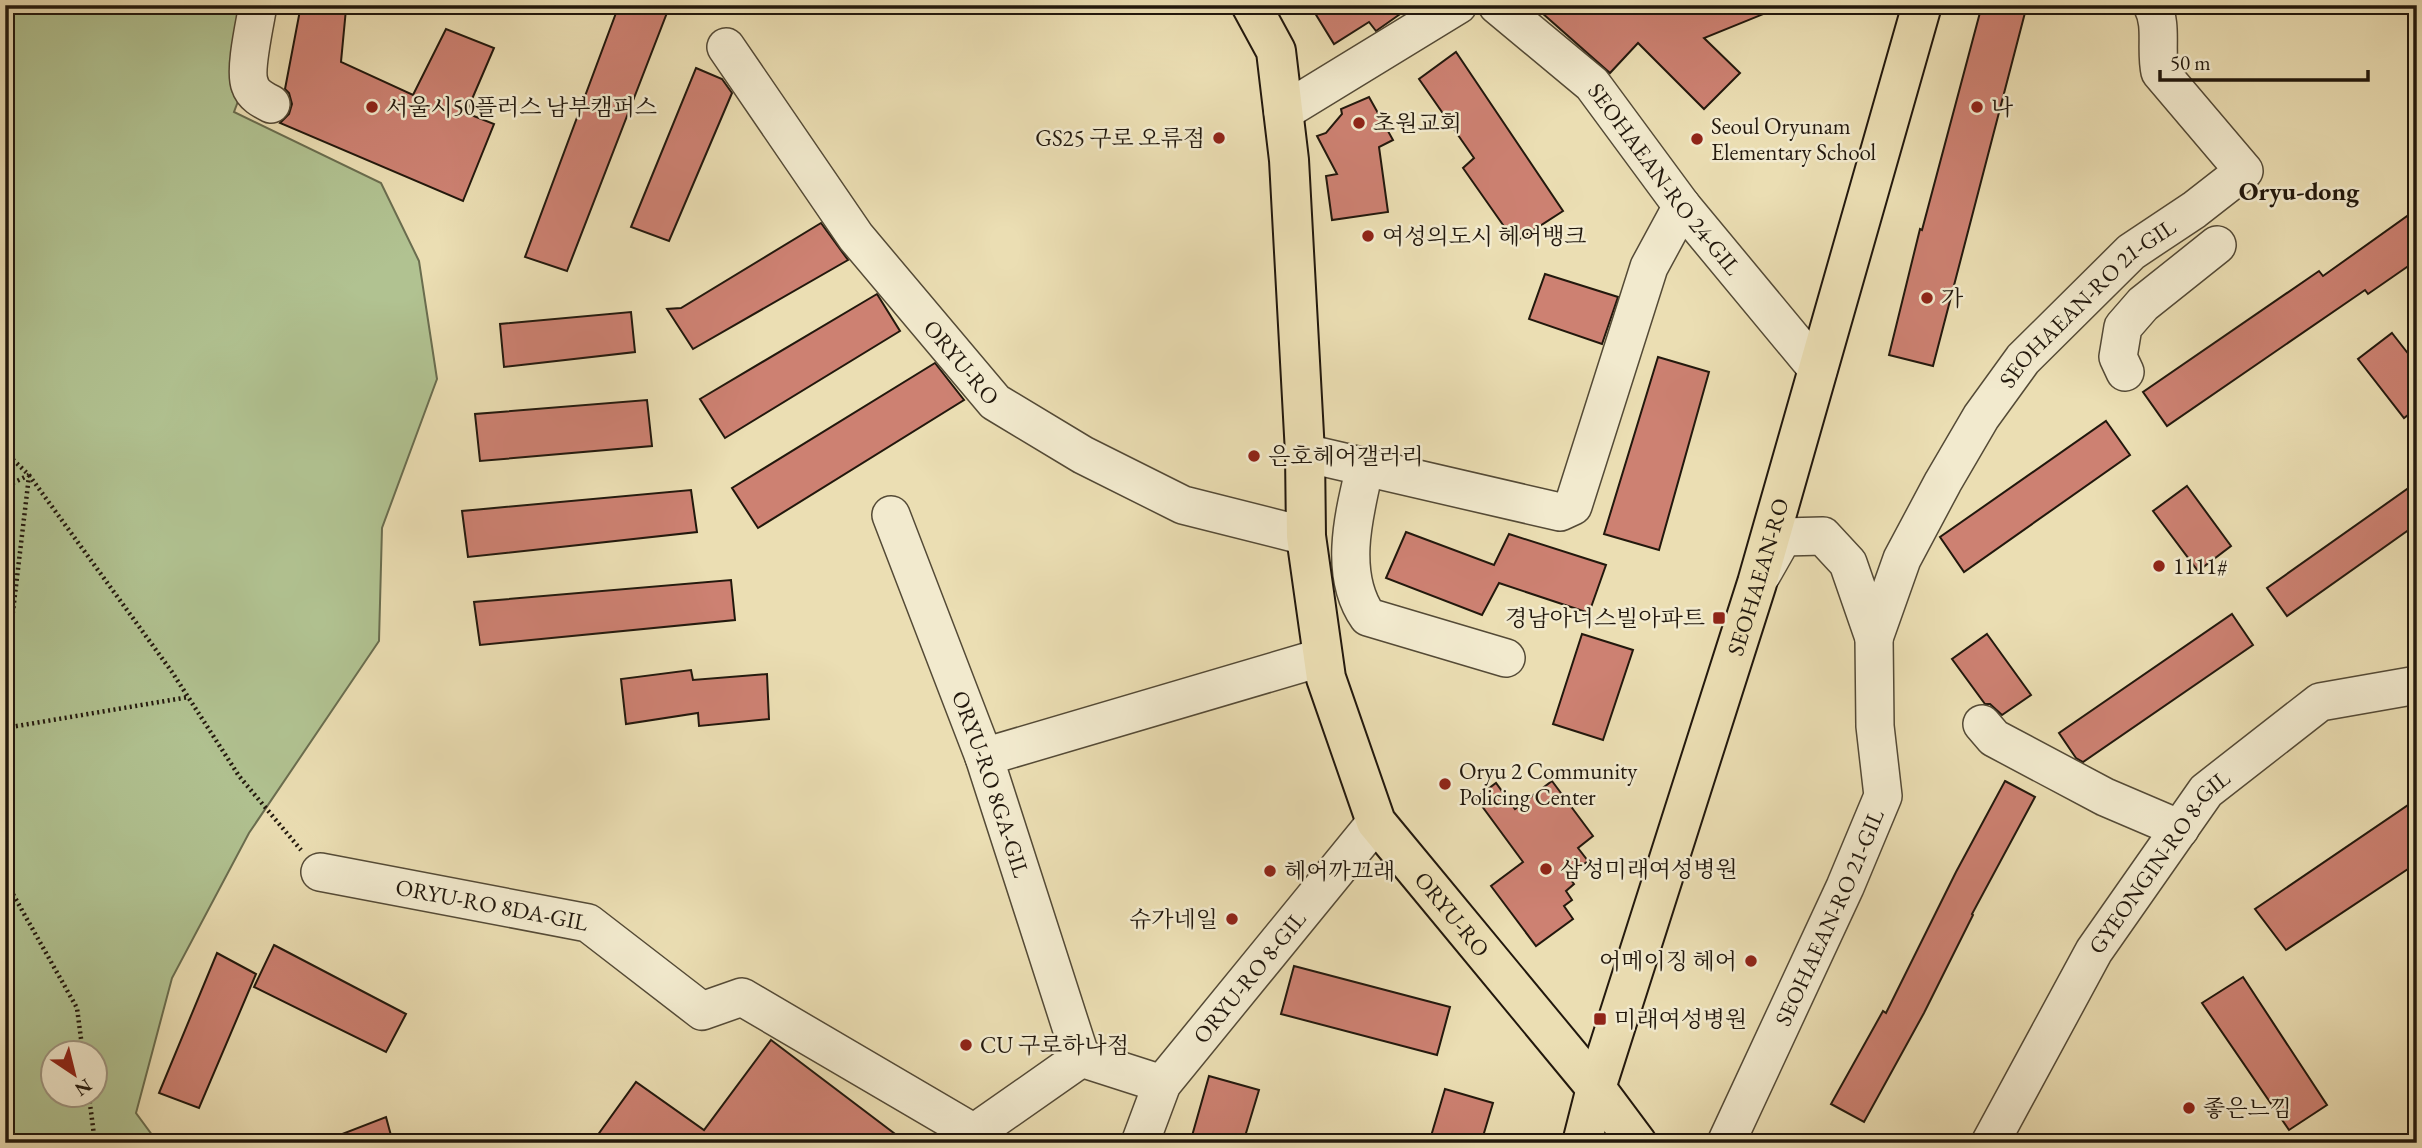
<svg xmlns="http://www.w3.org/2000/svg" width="2422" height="1148" font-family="'EB Garamond','Noto Serif KR',serif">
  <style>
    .green { fill: #b1c291; stroke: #6a6d4f; stroke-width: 2; fill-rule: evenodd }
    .building { fill: #cd8172; stroke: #22180d; stroke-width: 2 }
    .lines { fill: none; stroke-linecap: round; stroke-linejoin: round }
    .minor-casing { stroke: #544a36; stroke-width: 40 }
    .major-casing { stroke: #22180d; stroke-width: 42 }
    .path { stroke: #22180d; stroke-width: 4.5; stroke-dasharray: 2 3.5; stroke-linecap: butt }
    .minor { stroke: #f2eace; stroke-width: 37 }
    .major { stroke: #ebdeb3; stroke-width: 38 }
    .poi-dot { fill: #8f2418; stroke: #f2eace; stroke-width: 2.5 }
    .labels { text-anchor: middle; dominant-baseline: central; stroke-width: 5; stroke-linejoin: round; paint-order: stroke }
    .poi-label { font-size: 23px; fill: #22180d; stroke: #f2eace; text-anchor: start }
    .street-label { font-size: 23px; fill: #22180d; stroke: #f2eace }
    .quarter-label { font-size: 26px; font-weight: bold; fill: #22180d; stroke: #f2eace }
  </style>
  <rect width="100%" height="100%" fill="#ebdeb3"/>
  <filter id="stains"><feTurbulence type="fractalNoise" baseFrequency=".00286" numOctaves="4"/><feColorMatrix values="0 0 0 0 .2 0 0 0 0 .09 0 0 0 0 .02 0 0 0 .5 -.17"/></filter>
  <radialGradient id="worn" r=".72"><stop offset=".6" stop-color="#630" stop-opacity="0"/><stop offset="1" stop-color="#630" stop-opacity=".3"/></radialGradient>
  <path class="green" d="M5 5H250L240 96 234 112 381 183 419 261 437 379 382 528 379 641 249 833 172 978 136 1113 158 1143H5ZM52 1054H94V1096H52Z"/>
  <g class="building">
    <path d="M301 5 346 9 341 62 413 95 446 29 494 48 466 113 494 124 463 201 280 123 289 114 292 104 289 93 285 89Z"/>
    <path d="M619 5H670L567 271 525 257Z"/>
    <path d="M1310 5H1413L1376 31 1369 22 1334 44Z"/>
    <path d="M1533 5H1782L1783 6 1704 38 1740 73 1704 109 1638 43 1610 73Z"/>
    <path d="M1982 5H2027L1933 366 1889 355 1920 229 1922 230Z"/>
    <path d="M1456 52 1563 211 1515 242 1463 168 1474 158 1419 79Z"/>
    <path d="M696 68 722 79 732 93 669 241 631 227Z"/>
    <path d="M1369 97 1393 140 1379 147 1388 212 1332 220 1326 176 1337 174 1317 136 1326 133 1342 114 1341 109Z"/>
    <path d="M2417 209V260L2368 294 2365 290 2167 426 2143 392 2319 271 2323 276Z"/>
    <path d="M821 223 848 260 693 349 667 309 681 308Z"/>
    <path d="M1545 274 1618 297 1602 344 1529 319Z"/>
    <path d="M877 294 900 331 725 438 700 399Z"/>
    <path d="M631 312 635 352 504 367 500 324Z"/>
    <path d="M2392 333 2417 365V408L2404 418 2358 359Z"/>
    <path d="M1658 357 1709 372 1659 550 1604 534Z"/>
    <path d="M935 363 964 400 758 528 732 488Z"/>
    <path d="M647 400 652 446 480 461 475 414Z"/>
    <path d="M2106 421 2130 455 1964 572 1940 537Z"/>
    <path d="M2417 482V524L2287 616 2267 588Z"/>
    <path d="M2187 486 2231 546 2198 571 2153 511Z"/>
    <path d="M691 490 697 532 468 557 462 511Z"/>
    <path d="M1406 532 1494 565 1509 534 1606 565 1589 613 1499 583 1482 615 1386 578Z"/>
    <path d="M731 580 735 620 480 645 474 602Z"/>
    <path d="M2232 614 2253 645 2083 762 2076 758 2059 733Z"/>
    <path d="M1582 634 1633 650 1603 740 1553 724Z"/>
    <path d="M1987 634 2031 695 2002 715 1990 704H1985L1952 659Z"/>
    <path d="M691 670 693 680 767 674 769 719 699 726 698 713 626 724 621 679Z"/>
    <path d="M1552 781 1593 836 1578 848 1588 861 1568 876 1574 884 1566 891 1572 900 1564 906 1573 919 1536 946 1491 886 1523 862 1476 798 1496 783 1515 809Z"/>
    <path d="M2005 781 2035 797 1972 914 1973 915 1924 1013 1864 1122 1831 1104 1883 1011 1886 1013 1956 872Z"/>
    <path d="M2417 799V863L2286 950 2255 909Z"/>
    <path d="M274 945 406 1014 386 1052 254 987Z"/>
    <path d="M217 953 256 974 199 1108 159 1093Z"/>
    <path d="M1294 966 1450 1007 1437 1055 1281 1014Z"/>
    <path d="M2243 977 2327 1105 2289 1130 2202 1003Z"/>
    <path d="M771 1040 907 1143H592L636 1082 704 1130Z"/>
    <path d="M1209 1076 1259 1090 1243 1143H1190Z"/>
    <path d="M1445 1089 1493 1103 1481 1143H1429Z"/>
    <path d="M386 1117 393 1143H325L324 1141Z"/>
  </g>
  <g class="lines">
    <defs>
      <g id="minor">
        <path d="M258 5C255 23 244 71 250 85 253 95 263 100 271 104"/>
        <path id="s1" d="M1497 5 1592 84 1682 206 1818 370"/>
        <path id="s2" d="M726 47 856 237 995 402 1083 455 1183 505 1306 536"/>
        <path d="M1283 112 1458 5"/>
        <path d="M2125 372 2118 357 2123 327 2143 304 2217 245"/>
        <path d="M1305 453 1560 512 1573 506 1649 267 1682 206"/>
        <path d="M1365 467C1354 514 1338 574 1368 617L1506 658"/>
        <path id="s3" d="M891 515 984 757 1081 1058"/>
        <path id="s4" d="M1762 574 1783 537 1823 536 1848 563 1874 638 1902 559 1943 482 1981 417 2023 359 2131 252 2194 210 2244 171 2160 72C2155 50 2163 25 2152 5"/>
        <path d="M1982 724 1994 738 2105 797 2180 829"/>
        <path d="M984 757 1323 657"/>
        <path id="s5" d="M320 872 588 923 702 1011 742 997 974 1133"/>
        <path d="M968 1143 974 1133 1081 1058 1162 1084"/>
        <path id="s6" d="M1140 1143 1162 1084 1376 822"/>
        <path id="s7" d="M1726 1143 1845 887 1883 796 1875 726 1874 638"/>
        <path id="s8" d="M1990 1143 2094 951 2206 791 2320 702 2417 685"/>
      </g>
      <g id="major">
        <path id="s9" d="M1251 5 1276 51 1289 160 1305 453 1306 536 1326 678 1376 822 1596 1088 1637 1143"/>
        <path id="s10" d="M1582 1143 1596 1088 1757 583 1922 5"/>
      </g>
    </defs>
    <use href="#minor" class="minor-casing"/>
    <use href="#major" class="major-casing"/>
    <g class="path">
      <path d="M5 452 29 475 5 487"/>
      <path d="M29 475 172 672 239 776 301 850"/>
      <path d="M5 679 29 476"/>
      <path d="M5 728 189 697"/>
      <path d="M5 880 77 1008 83 1054"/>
      <path d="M89 1096 95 1143"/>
    </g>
    <use href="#minor" class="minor"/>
    <use href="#major" class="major"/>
  </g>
  <g class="poi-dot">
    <circle cx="372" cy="107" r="7"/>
    <circle cx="1977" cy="107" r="7"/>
    <circle cx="1359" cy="123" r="7"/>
    <circle cx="1219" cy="138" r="7"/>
    <circle cx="1697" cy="139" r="7"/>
    <circle cx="1368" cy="236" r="7"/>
    <circle cx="1927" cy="298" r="7"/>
    <circle cx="1254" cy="456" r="7"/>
    <circle cx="2159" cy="566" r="7"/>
    <rect x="1712" y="611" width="14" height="14" rx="3.5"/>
    <circle cx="1445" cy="784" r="7"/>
    <circle cx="1546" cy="869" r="7"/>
    <circle cx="1270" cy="871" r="7"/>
    <circle cx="1232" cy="919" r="7"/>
    <circle cx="1751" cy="961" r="7"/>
    <rect x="1593" y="1012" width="14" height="14" rx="3.5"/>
    <circle cx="966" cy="1045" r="7"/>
    <circle cx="2189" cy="1108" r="7"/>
  </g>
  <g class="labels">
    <g class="poi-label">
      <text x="386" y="107">서울시50플러스 남부캠퍼스</text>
      <text x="1991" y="107">나</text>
      <text x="1373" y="123">초원교회</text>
      <text x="1711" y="126">Seoul Oryunam<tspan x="1711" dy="26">Elementary School</tspan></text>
      <text x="1205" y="138" text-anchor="end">GS25 구로 오류점</text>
      <text x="1382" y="236">여성의도시 헤어뱅크</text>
      <text x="1941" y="298">가</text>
      <text x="1268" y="456">은호헤어갤러리</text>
      <text x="2173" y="566">1111#</text>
      <text x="1705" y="618" text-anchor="end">경남아너스빌아파트</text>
      <text x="1459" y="771">Oryu 2 Community<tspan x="1459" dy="26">Policing Center</tspan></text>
      <text x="1560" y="869">삼성미래여성병원</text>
      <text x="1284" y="871">헤어까끄래</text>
      <text x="1218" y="919" text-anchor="end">슈가네일</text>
      <text x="1737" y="961" text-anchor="end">어메이징 헤어</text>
      <text x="1614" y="1019">미래여성병원</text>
      <text x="980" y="1045">CU 구로하나점</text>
      <text x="2203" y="1108">좋은느낌</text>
    </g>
    <g class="street-label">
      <text stroke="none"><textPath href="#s1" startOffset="243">SEOHAEAN-RO 24-GIL</textPath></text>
      <text stroke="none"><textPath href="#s4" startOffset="602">SEOHAEAN-RO 21-GIL</textPath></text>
      <text stroke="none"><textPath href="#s2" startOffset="394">ORYU-RO</textPath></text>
      <text stroke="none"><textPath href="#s10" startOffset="593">SEOHAEAN-RO</textPath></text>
      <text stroke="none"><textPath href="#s3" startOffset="287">ORYU-RO 8GA-GIL</textPath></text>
      <text stroke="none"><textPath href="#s8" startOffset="329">GYEONGIN-RO 8-GIL</textPath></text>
      <text stroke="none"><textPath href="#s5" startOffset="175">ORYU-RO 8DA-GIL</textPath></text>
      <text stroke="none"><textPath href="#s9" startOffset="954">ORYU-RO</textPath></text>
      <text stroke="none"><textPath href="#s7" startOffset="248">SEOHAEAN-RO 21-GIL</textPath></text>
      <text stroke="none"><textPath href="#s6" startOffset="201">ORYU-RO 8-GIL</textPath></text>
    </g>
    <g class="quarter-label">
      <text x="2299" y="191">Oryu-dong</text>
    </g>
  </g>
  <rect width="2422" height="1148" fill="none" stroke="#ebdeb3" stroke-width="28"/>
  <rect x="7" y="7" width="2408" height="1134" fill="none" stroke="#22180d" stroke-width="3.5"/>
  <rect x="14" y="14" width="2394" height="1120" fill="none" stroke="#22180d" stroke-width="2"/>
  <g transform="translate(74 1074) rotate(145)"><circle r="33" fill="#f2eace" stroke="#9f9681" stroke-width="2"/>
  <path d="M0-5L12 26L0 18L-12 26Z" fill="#8f2418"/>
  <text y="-10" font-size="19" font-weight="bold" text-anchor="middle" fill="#22180d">N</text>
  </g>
  <path d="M2160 70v10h208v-10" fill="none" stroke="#22180d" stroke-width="3.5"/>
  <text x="2170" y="70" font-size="21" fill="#22180d" stroke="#f2eace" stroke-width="5" paint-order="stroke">50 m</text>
  <rect width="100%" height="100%" filter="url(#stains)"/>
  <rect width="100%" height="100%" fill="url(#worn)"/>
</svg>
